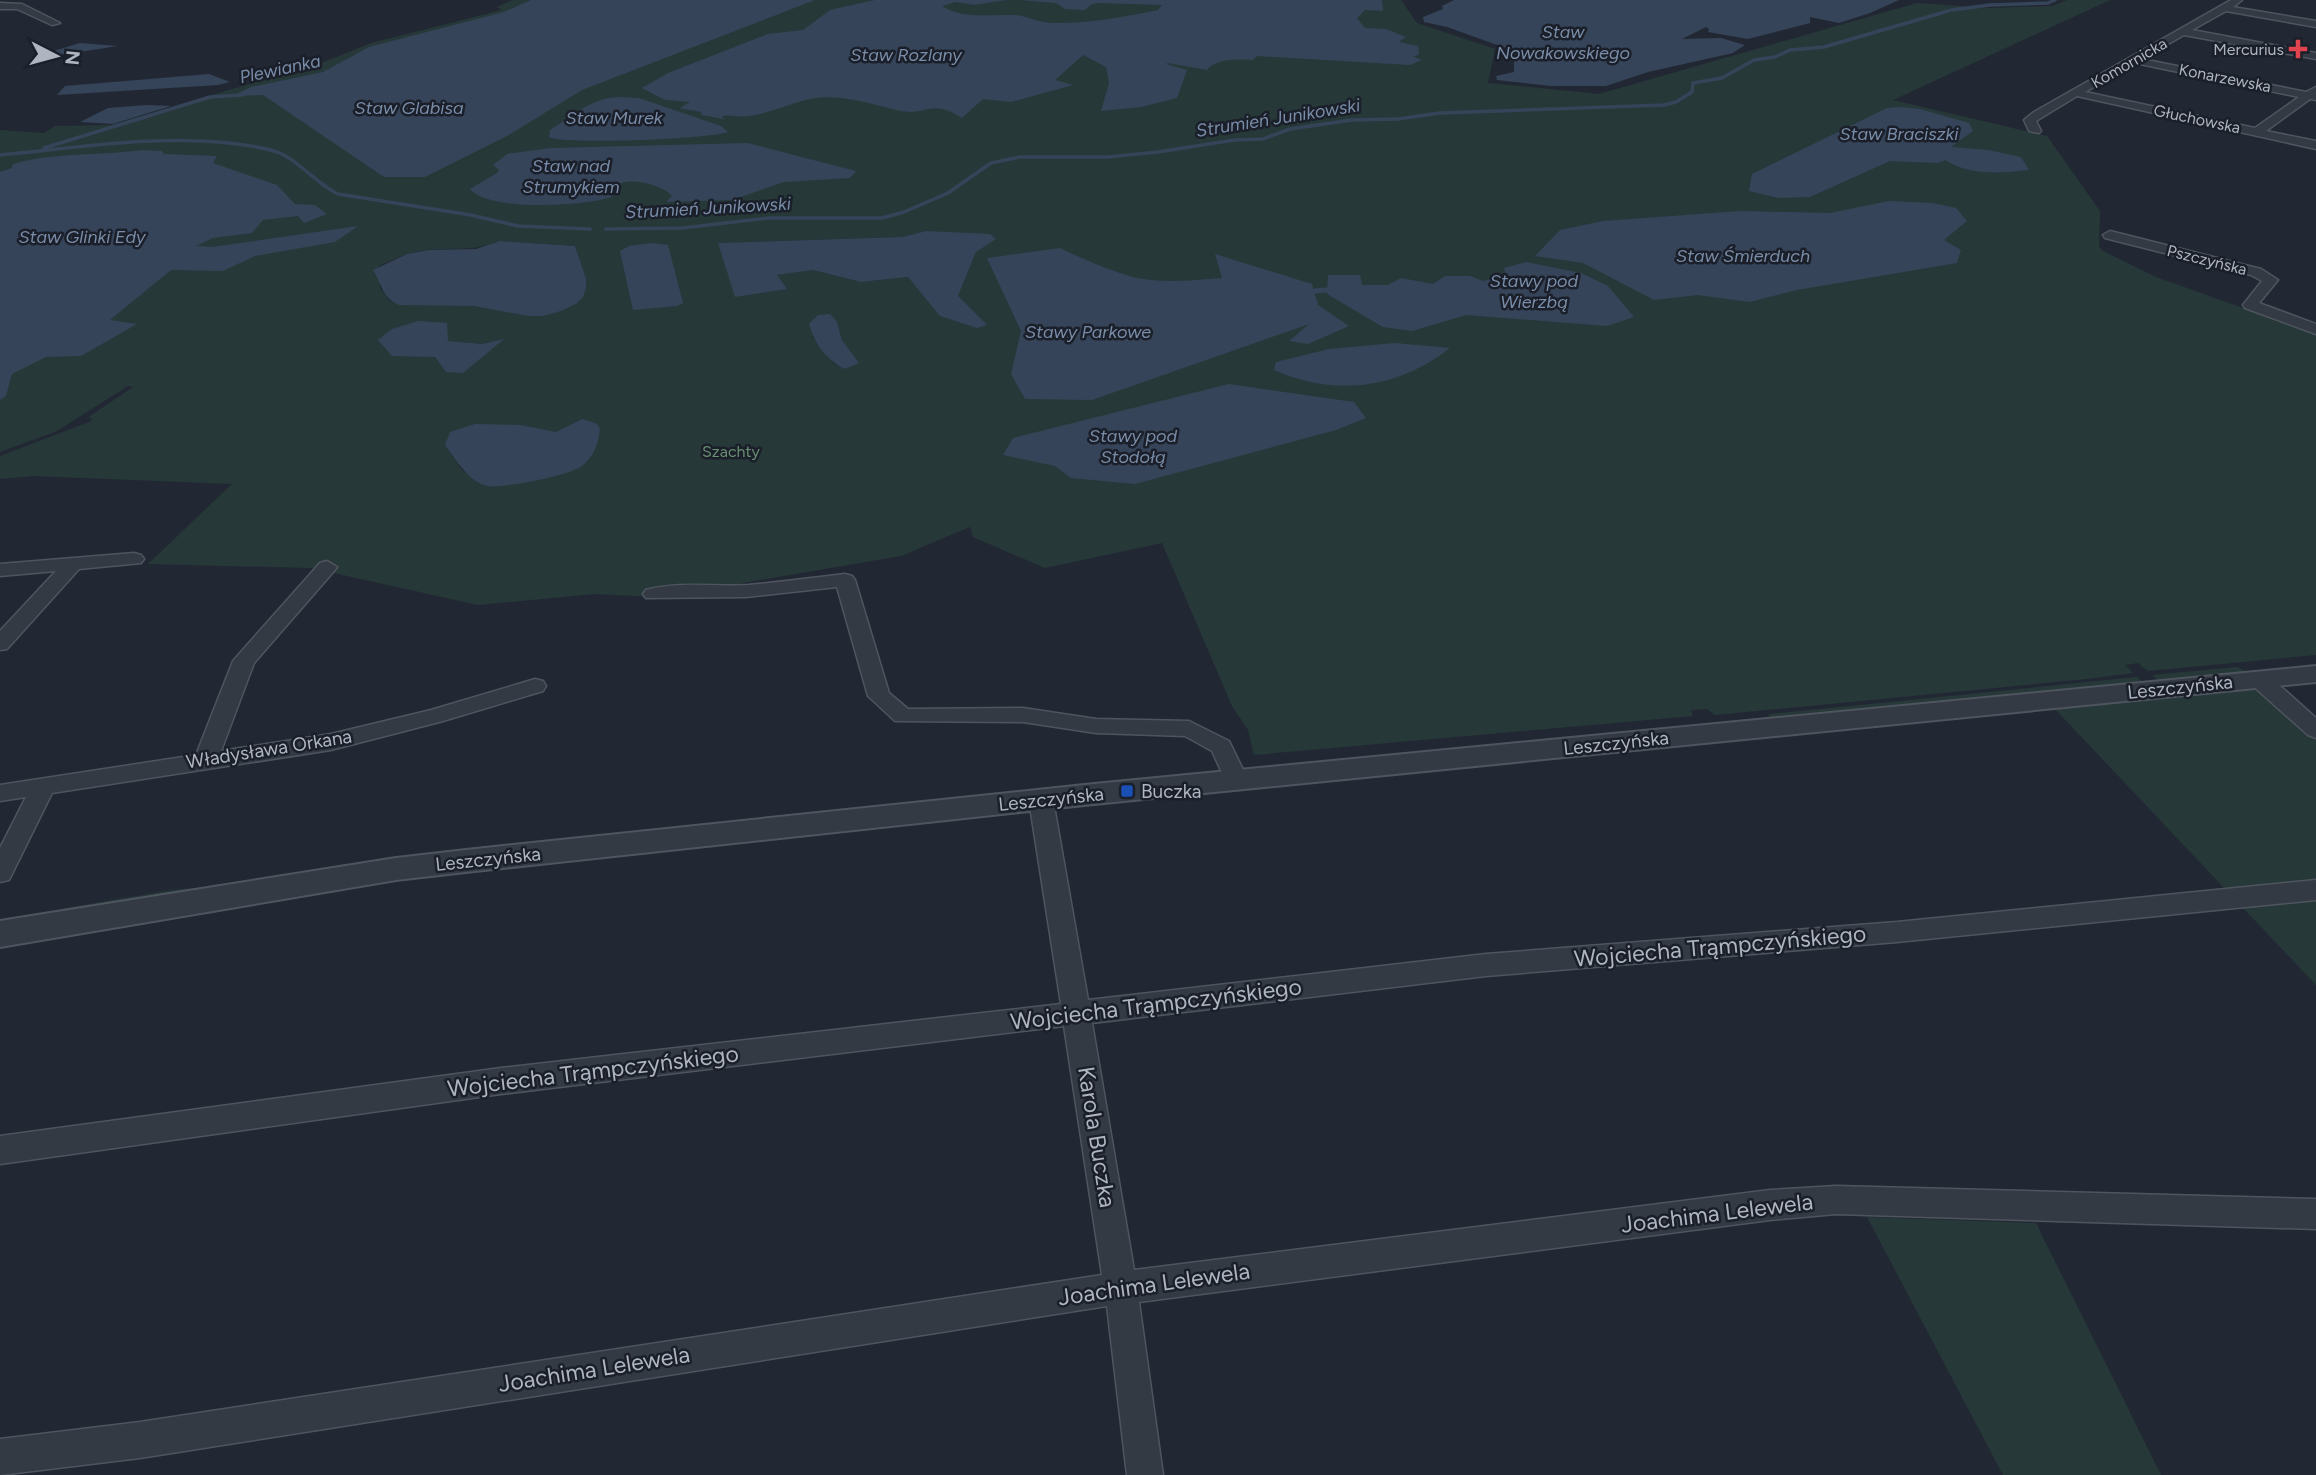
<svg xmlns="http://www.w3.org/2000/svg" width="2316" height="1475" font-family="Figtree,sans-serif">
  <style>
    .green { fill: #273839; fill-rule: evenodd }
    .water { fill: #364459 }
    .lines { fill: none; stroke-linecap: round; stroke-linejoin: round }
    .stream-far1 { stroke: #364459; stroke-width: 3.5 }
    .stream { stroke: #364459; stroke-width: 5 }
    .minor-casing { stroke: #4e555f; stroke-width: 3 }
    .tertiary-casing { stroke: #4e555f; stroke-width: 4 }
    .minor { fill: #343a44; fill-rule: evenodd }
    .tertiary { fill: #343a44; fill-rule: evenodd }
    .health-dot { fill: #e0444e; stroke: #1a1f29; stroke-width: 2.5 }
    .transit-dot { fill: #1a4fb4; stroke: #1a1f29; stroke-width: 2.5 }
    .labels { text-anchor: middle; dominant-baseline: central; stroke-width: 5; stroke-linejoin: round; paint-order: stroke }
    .far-poi-label { font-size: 16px; fill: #aeb5c1; stroke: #1a1f29; text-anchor: end }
    .far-street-label { font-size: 16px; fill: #aeb5c1; stroke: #1a1f29 }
    .far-park-label { font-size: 16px; fill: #688f72; stroke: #1a1f29 }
    .far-water-label { font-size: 18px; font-style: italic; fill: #798ca8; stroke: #1a1f29 }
    .street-label { font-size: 19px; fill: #aeb5c1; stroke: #1a1f29 }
    .poi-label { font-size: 19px; fill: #aeb5c1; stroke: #1a1f29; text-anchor: start }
    .near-street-label { font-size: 23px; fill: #aeb5c1; stroke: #1a1f29 }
  </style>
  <rect width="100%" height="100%" fill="#212833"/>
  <g class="green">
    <path d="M513 0H1401L1417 23 1495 49 1488 83 1599 94 1917 3 1989 8 2052 6 2067 0H2110L1893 100 2047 136 2100 211 2099 247 2103 251 2156 277 2316 334V655L2148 671 2138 663 2125 665 2133 673 2087 679 1715 715 1707 709 1691 710 1693 716 1254 755 1248 730 1232 706 1162 543 1045 568 973 537 970 527 901 556 660 597 594 594 478 605 311 568 148 564 232 484 33 476 0 479V456L89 422 93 419 89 418 90 416 133 387 128 386 57 431 0 452V130L44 133 55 126 111 125 276 76 307 69 371 43 498 11 501 9 497 7ZM926 231 956 233 976 252 958 296 925 295 908 277 861 282 813 270 776 275 718 243 902 237ZM500 241 575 246 586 278 576 304C530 325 517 309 471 306 444 304 417 303 390 301L380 288 379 266C394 259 409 252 427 250 456 247 471 252 500 241ZM837 322 842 340 858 362 845 369 833 363 812 336ZM502 340 446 372 435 357 447 341 482 344ZM582 419 487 486 462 470 445 445 521 425 556 432Z"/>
    <path d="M2237 667 2249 673 2159 681 2152 675Z"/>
    <path d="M2137 677 2144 683 1768 717 1770 714Z"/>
    <path d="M2262 688 2316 737V985L2054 708Z"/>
    <path d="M226 885 8 922 1 919 172 890Z"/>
    <path d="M1867 1217 2036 1223 2161 1475H2003Z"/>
  </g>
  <g class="water">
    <path d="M531 0H815L582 90 507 136 425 177H384L263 95 233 96 251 87 323 72 369 47 504 12Z"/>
    <path d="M875 0H1007L974 5 956 2 942 6C964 20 989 14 1015 15 1027 16 1039 23 1051 23 1086 24 1124 17 1158 10L1162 5 1099 3 1092 4 1085 10 1065 9 1056 3 1019 0H1382L1383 11 1365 10 1357 18 1365 28 1386 29 1406 37 1399 42 1418 46 1419 54 1414 57 1422 60 1410 65 1257 56 1253 60C1239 59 1216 58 1207 70L1168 63 1166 64 1187 70 1177 98 1141 107 1101 111 1109 83 1106 67 1083 55 1055 80 1073 85 1011 102 983 99 962 118C930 98 928 116 901 111 874 105 844 94 816 98 794 101 772 113 749 116 740 118 731 114 722 116L724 119 701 115 702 113C695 109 688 111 680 108L690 102 665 100 642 88 668 73 768 34 803 30 830 10Z"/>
    <path d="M1454 0H1899L1870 13 1839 23 1810 17V23L1748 39 1708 32 1709 29 1706 27 1682 39 1721 38 1745 45 1733 53 1648 72 1606 86H1551L1497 80 1496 76 1514 72V51L1447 27 1424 22 1423 17 1443 9 1442 6Z"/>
    <path d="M80 43 118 46 60 55 47 53Z"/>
    <path d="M209 74 230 82 218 85 57 95 65 86Z"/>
    <path d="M622 97 639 98 721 126 728 132C710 139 562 145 549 137L550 130C574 115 592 97 622 97Z"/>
    <path d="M147 105 171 106 113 124 80 122 108 108Z"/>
    <path d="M1900 107 1920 109 1969 123 1973 131 1951 147 1988 150 2021 157 2029 170C2001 173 1970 176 1945 160L1938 163 1890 161 1810 197 1778 198 1749 191 1752 174 1887 108Z"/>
    <path d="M748 143 856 171 850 178 784 182 732 200 666 202 672 196C666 186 626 175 617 186 614 189 614 194 612 197 584 206 489 212 470 189L497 173 499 170 493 165 507 154 551 148Z"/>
    <path d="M142 150 162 151 164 154 217 156 213 163 277 185 295 204 315 205 327 214 304 223 298 216 263 220 252 233 213 238 196 246 212 247 358 226 335 242 255 256 223 271 171 270 110 320 137 324 81 356 46 357 12 374 6 396 0 400V172L12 168 13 164C54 152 99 156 142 150Z"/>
    <path d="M1889 201 1933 203 1956 208 1967 221 1944 240 1961 250 1957 263 1797 290 1750 302 1698 295 1654 300 1583 263 1535 256 1560 230 1603 221 1741 211 1830 213Z"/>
    <path d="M926 231 990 234 996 239 976 252 958 296 987 325 977 328 940 316 908 277 861 282 813 270 777 275 787 289 735 297 718 243 902 237Z"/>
    <path d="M500 241 575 246 586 278V288L583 297 576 304 561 311 543 316H528L474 306 399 305C382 298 382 284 373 270L407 254 428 250 476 249Z"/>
    <path d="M652 243 668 245 683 303 677 306 633 310 620 251 629 246Z"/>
    <path d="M1060 248C1083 259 1108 270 1133 277 1160 284 1194 280 1222 278L1215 254 1312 284 1318 305 1349 326 1308 344 1289 341 1309 324 1092 400 1025 399 1011 374 1021 331 987 258Z"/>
    <path d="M1526 262 1581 273 1608 286 1634 317 1607 326 1466 315 1412 331 1383 327 1327 294 1328 275H1360L1362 285H1388L1401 278 1433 284 1445 276H1470L1483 281 1506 275 1504 268Z"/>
    <path d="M830 314 837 322 842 340 859 363 845 369C827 361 814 343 809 324L818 315Z"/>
    <path d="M418 321 447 323 448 341 482 344 504 339 463 373 446 372 435 357 392 356 378 340 392 329Z"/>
    <path d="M1395 343 1450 348C1398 389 1334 397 1274 370L1276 362 1329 349Z"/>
    <path d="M1229 384 1354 402 1366 418 1336 430 1135 484 1071 478 1055 466 1003 455 1013 438Z"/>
    <path d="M582 419 597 424 600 429C598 444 595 455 582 466 571 475 502 489 487 486 468 481 456 460 445 445L450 432 475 424 521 425 556 432Z"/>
  </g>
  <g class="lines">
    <g class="stream-far1">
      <path d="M1951 10 1990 5 2048 3 2055 0"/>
      <path d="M44 148 210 97 242 95"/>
      <path d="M0 155C76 148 153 135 229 143 245 145 267 147 282 154 302 164 317 184 338 194L471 215 518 226 590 229"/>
      <path d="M606 229 682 228 769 218H882L904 212 948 193 991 163 1020 157H1108L1158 152 1234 140 1263 139 1290 129 1352 120 1398 119 1440 113 1664 105 1676 102 1692 92 1693 83 1722 78 1754 60 1775 57 1790 50 1824 47 1948 11"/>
    </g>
    <path class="stream" d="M1314 291 1327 290"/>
    <defs>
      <g id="minor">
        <path d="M2231 0H2242L2233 7 2316 21V27L2226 11 2192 30 2316 53V59L2184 35 2142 59 2306 92 2316 87V100L2310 99 2266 131 2316 141V149L2077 96 2036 121 2041 131 2039 133 2029 131 2024 120 2034 112ZM2135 63 2299 97 2255 128 2085 92Z"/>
        <path d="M0 3 22 4 60 23 52 25 17 9H0Z"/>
        <path d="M2110 231 2261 269 2278 280 2259 303 2316 324V334L2245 308 2243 305 2262 281 2251 275 2105 238 2103 235Z"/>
        <path d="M134 553 141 555 144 559 141 563 79 569 7 649 0 650V631L56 571 0 576V564Z"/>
        <path d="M327 561 337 567 334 571 254 663 221 751 331 734 431 710 535 679 543 681 546 686 543 691 443 721 331 750 52 793 9 880 0 882V848L26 797 0 801V785L196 755 233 661 320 563Z"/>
        <path d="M845 574 852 576 855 580 889 693 908 709 1023 708 1096 719 1189 721 1229 741 1248 780 1244 786 1236 788 1228 786 1212 751 1185 736 1096 733 1023 722 895 721 868 696 837 587 746 597 646 598 643 594 646 590C680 581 714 587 748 585 781 582 813 578 845 574Z"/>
        <path d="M2260 673 2268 675 2316 718V738L2308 735 2252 685 2249 680 2252 675Z"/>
        <path d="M1041 792 1049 794 1053 800 1088 1000 1486 954 1897 922 2316 880V900L1897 942 1486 976 1092 1023 1134 1270 1770 1190 1836 1186 2316 1199V1229L1836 1214 1770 1220 1139 1302 1163 1475H1127L1107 1306 140 1458 0 1475V1439L140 1422 1102 1275 1064 1026 501 1094 0 1164V1136L501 1068 1061 1004 1029 800 1033 794Z"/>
      </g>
      <path id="tertiary" d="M2316 666V682L1084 805 466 872 396 880 0 947V921L396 858 466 850 1084 785Z"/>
    </defs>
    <use href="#minor" class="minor-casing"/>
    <use href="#tertiary" class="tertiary-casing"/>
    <use href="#minor" class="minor"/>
    <use href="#tertiary" class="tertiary"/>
  </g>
  <path class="health-dot" d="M2294.5 38.5h7v7h7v7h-7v7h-7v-7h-7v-7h7z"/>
  <rect class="transit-dot" x="1120" y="784" width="14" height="14" rx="3.5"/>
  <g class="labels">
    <g class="far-poi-label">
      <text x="2284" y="49">Mercurius</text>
    </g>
    <g class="far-street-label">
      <text transform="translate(2129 63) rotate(-30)">Komornicka</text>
      <text transform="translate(2225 78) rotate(11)">Konarzewska</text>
      <text transform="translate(2197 119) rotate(12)">Głuchowska</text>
      <text transform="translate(2207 260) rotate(14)">Pszczyńska</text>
    </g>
    <g class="far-park-label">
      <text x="731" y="451">Szachty</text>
    </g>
    <g class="far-water-label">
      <text x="1563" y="32">Staw<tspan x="1563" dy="21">Nowakowskiego</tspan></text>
      <text x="906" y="55">Staw Rozlany</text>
      <text transform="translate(280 69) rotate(-12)">Plewianka</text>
      <text x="409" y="108">Staw Glabisa</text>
      <text x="614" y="118">Staw Murek</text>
      <text transform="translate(1278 118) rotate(-9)">Strumień Junikowski</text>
      <text x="1899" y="134">Staw Braciszki</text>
      <text x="571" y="166">Staw nad<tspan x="571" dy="21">Strumykiem</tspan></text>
      <text transform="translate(708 208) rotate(-3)">Strumień Junikowski</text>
      <text x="82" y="237">Staw Glinki Edy</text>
      <text x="1743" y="256">Staw Śmierduch</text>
      <text x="1534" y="281">Stawy pod<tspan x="1534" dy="21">Wierzbą</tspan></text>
      <text x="1088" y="332">Stawy Parkowe</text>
      <text x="1133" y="436">Stawy pod<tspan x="1133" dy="21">Stodołą</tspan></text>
    </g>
    <g class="street-label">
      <text transform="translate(2180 687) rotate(-6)">Leszczyńska</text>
      <text transform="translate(1616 743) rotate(-6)">Leszczyńska</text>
      <text transform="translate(269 749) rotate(-9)">Władysława Orkana</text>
      <text transform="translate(1051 799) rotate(-6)">Leszczyńska</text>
      <text transform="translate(488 859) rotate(-6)">Leszczyńska</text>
    </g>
    <g class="poi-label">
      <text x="1141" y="791">Buczka</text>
    </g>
    <g class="near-street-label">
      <text transform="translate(1720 946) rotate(-5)">Wojciecha Trąmpczyńskiego</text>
      <text transform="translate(1156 1004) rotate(-7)">Wojciecha Trąmpczyńskiego</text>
      <text transform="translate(593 1071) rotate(-7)">Wojciecha Trąmpczyńskiego</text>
      <text transform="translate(1097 1137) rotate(81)">Karola Buczka</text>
      <text transform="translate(1717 1213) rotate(-7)">Joachima Lelewela</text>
      <text transform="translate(1154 1284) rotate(-8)">Joachima Lelewela</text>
      <text transform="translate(594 1369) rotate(-9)">Joachima Lelewela</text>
    </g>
  </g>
  <g transform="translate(56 56) rotate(96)" stroke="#1a1f29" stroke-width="5" paint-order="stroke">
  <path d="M0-5L12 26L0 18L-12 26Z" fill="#aeb5c1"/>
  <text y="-10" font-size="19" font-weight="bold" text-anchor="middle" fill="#aeb5c1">N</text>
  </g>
</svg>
